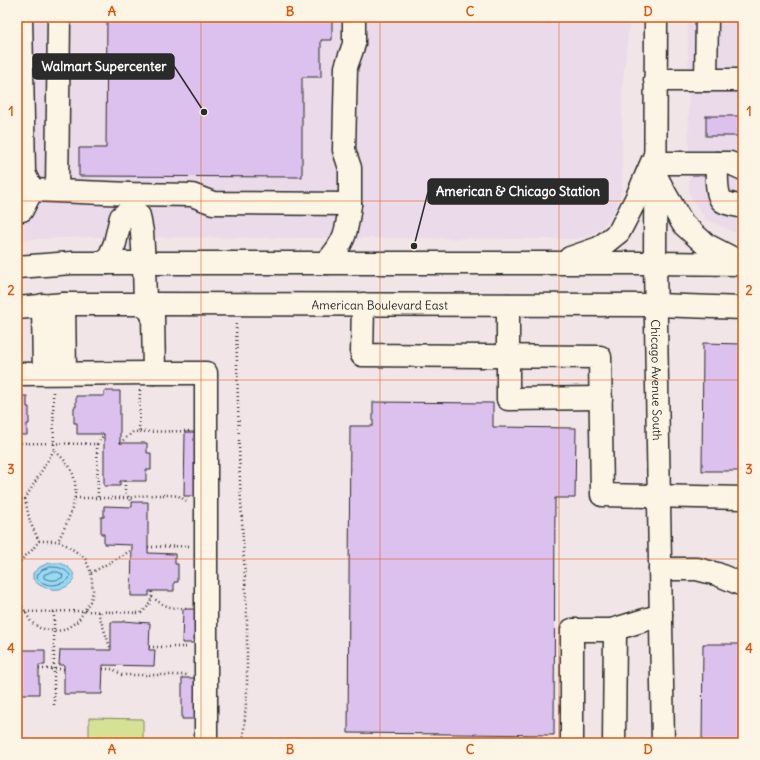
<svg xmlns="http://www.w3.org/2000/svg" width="760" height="760" font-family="Delius,sans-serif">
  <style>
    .built { fill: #ebdaea }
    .green { fill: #d5e194; stroke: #808660 }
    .water { fill: #95d9f7; stroke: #6b93a5 }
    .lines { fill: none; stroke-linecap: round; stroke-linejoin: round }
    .shore { stroke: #55717d; stroke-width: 1 }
    .building { fill: #dcc0ee; stroke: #2b2b2b }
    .minor-casing { stroke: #2b2b2b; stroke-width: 25 }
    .major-casing { stroke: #2b2b2b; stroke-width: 25 }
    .path { stroke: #2b2b2b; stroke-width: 2.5; stroke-dasharray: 1 3; stroke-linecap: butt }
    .minor { stroke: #fcf5e5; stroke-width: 22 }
    .major { stroke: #fcf5e5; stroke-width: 22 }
    .grid { fill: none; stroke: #df570e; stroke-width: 1; stroke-opacity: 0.55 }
    .labels { text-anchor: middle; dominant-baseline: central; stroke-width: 4; stroke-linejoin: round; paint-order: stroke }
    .street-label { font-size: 12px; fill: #2b2b2b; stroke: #fcf5e5 }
    .leader { fill: none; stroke: #2b2b2b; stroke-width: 1.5 }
    .callout-dot { fill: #2b2b2b; stroke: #fcf5e5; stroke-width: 1.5 }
    .callout { fill: #2b2b2b; stroke: #2b2b2b; stroke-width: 1.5 }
    .callout-label { font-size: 13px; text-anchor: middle; font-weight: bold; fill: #fff }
    .neatline { fill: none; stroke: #df570e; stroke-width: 1.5 }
    .grid-label { font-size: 13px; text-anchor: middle; font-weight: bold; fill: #df570e }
  </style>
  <rect width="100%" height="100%" fill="#f2e5e8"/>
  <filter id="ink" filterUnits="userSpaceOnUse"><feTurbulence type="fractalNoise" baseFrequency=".025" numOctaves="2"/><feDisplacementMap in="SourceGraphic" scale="8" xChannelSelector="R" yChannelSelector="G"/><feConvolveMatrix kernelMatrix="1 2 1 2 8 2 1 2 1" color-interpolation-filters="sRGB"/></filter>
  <g filter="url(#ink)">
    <g class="built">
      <path d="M17 17H630L622 89V188L618 203 610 218 602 227 589 236 575 239 87 237 17 240Z"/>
      <path d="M688 17H743V236L705 219 689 193Z"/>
    </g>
    <path class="green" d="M89 718 143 719V743H89Z"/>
    <path class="water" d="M49 563C52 563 56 563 59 563 66 564 79 574 72 582 62 594 41 590 33 579V573L40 567Z"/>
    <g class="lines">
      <g class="shore">
        <path d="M50 567C59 567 64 568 70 575L69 579C60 586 45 588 37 578L38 574 42 570Z"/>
        <path d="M51 572H58L62 574 63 577C58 581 49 581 44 578V575Z"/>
      </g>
    </g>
    <g class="building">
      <path d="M107 17H332V40H321V77H302V177L79 176V148H106Z"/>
      <rect x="706" y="116" width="37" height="20"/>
      <path d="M703 343 743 344V471H702Z"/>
      <path d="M104 391H120V443H147V453H151V470H146V481H120V486H104V434H77V423H74V407H76V396H104Z"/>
      <path d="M17 396H27V407H29V424H27V435H17Z"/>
      <path d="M373 402 493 403V427L576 428 575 498H555L554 735 348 733 350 426H373Z"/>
      <path d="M185 432H200L199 496H184Z"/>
      <path d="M132 502H148V553L175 554V564H178V582H174V591H149V596H131L132 545 104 544V534H101V517H104V506L132 507Z"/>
      <path d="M183 609H198V643H182Z"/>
      <path d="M123 621 150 623 149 650H155L154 666 103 665 102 694H64V665H59L60 650H111V622H123Z"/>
      <path d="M703 644H743V743H702Z"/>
      <path d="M17 650H45V665H39V694H17Z"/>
      <path d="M182 678H198L197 719H182Z"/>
    </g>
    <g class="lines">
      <defs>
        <g id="minor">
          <path d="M21 17 24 173 32 190"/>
          <path id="s1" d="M656 17 655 263 663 743"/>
          <path d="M655 80H706L707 17"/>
          <path d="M706 80H743"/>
          <path d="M655 163H717C717 173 715 198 724 202 730 205 737 205 743 207"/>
          <path d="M717 163H730L743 169"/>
          <path d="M57 190 59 17"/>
          <path d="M130 210 139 216 142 232 144 263"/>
          <path d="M17 211 22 210 32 190 130 194 192 195 213 203 350 204V168L344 150 346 67 354 44V17"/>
          <path d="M107 263 115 243 121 217 130 210V194"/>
          <path d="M326 263C345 242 347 232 350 204"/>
          <path d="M64 304 65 373"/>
          <path d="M145 304 153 316 154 373H206V743"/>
          <path d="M363 304 362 355 600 357 602 495 743 498"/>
          <path d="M43 305 44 373"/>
          <path d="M508 305V399L601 398"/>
          <path d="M17 374 154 373"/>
          <path d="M660 569H697L717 574 743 585"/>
          <path d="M572 743V630H612L661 615"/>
          <path d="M614 743 615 629"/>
        </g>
        <g id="major">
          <path d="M655 174 666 195 683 224 705 244 740 262"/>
          <path d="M570 258 599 248 619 232 636 199 655 155"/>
          <path d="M144 263 145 304"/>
          <path d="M17 267 72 263H655L743 264"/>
          <path id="s2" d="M17 308 64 304H145L656 305 743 308"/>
        </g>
      </defs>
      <use href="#minor" class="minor-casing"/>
      <use href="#major" class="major-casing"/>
      <g class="path">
        <path d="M236 324 240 482 247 617V690L243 743"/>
        <path d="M53 392 54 450C59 455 65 460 69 466 84 490 69 519 58 541"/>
        <path d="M139 431 140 390"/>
        <path d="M17 443 97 444 104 434"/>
        <path d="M120 443 133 432 189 431"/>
        <path d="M97 444 98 498"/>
        <path d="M125 481V492L132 502"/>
        <path d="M75 498H129C139 495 167 494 178 496 182 497 184 501 189 501"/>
        <path d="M17 499H25L54 450"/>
        <path d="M25 499 30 522 39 541"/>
        <path d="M148 547 189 546"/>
        <path d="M17 569 21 560 32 550 39 541H58L68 546 85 558 91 573 93 590 91 600 78 621 64 630 54 631 40 628 31 622 18 599 17 593"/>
        <path d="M91 573 132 550"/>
        <path d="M152 597C165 607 172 609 188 608"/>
        <path d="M17 612 85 611 141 613C149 607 152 601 152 591"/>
        <path d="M54 612V708"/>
        <path d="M98 612 111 650"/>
        <path d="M149 647H189"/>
        <path d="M39 669H64"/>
        <path d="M103 669H113L122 675H188"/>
      </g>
      <use href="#minor" class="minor"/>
      <use href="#major" class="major"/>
    </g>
  </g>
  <path class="grid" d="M201 17V743M380 17V743M559 17V743M17 201H743M17 380H743M17 559H743"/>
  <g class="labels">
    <g class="street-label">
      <text stroke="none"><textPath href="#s2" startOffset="363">American Boulevard East</textPath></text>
      <text stroke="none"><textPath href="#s1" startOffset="363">Chicago Avenue South</textPath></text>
    </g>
  </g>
  <path class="leader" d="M204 112L174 66M414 246L428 192"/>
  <g class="callout-dot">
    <circle cx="204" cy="112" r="4"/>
    <circle cx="414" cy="246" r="4"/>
  </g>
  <g class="callout">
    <rect x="33" y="54" width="141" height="25" rx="4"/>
    <rect x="428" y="179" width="180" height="25" rx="4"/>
  </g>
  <g class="callout-label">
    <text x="104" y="71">Walmart Supercenter</text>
    <text x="518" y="196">American &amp; Chicago Station</text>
  </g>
  <rect width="760" height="760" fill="none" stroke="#fcf5e5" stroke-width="44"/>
  <rect x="22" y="22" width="716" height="716" class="neatline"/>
  <g class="grid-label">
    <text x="112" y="16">A</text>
    <text x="290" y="16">B</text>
    <text x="470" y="16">C</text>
    <text x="648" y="16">D</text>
    <text x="11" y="116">1</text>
    <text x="749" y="116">1</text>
    <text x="11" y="295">2</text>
    <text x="749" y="295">2</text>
    <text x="11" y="474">3</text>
    <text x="749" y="474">3</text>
    <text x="11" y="653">4</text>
    <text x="749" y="653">4</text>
    <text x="112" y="754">A</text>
    <text x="290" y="754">B</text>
    <text x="470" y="754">C</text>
    <text x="648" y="754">D</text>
  </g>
</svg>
